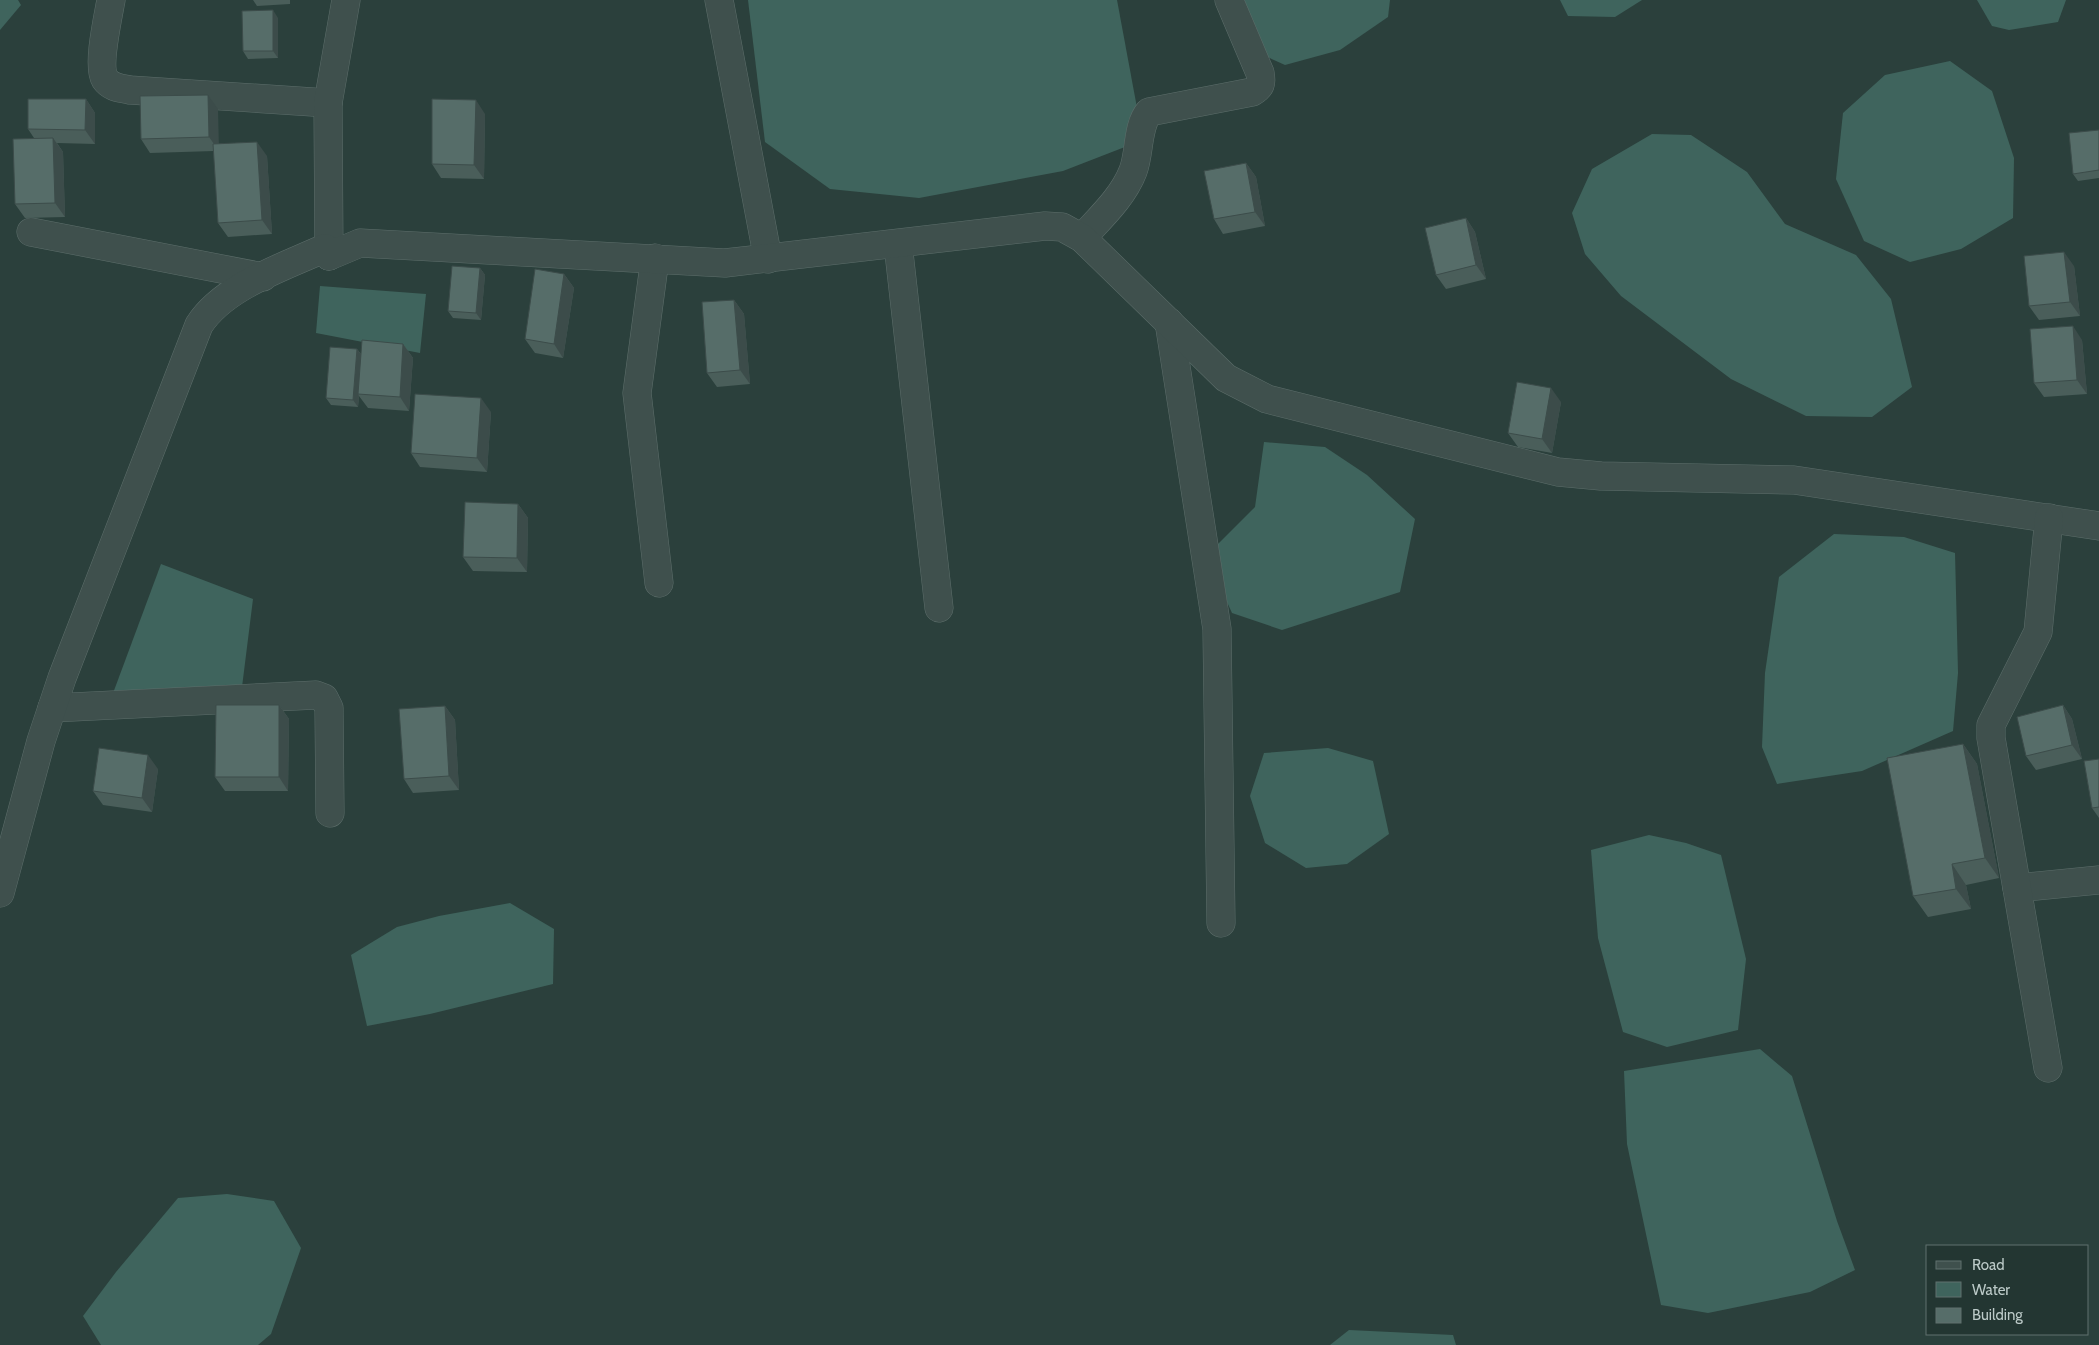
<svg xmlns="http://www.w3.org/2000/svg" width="2099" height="1345" font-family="Cabin,sans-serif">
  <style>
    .water { fill: #3f645d }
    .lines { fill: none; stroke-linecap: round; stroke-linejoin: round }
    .street-casing { stroke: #5d6e6b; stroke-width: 29 }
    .street { stroke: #3f504d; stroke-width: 28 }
    .wall { fill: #4a5e5a }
    .shaded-wall { fill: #3c4c4a }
    .building { fill: #566d69; stroke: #3c4c4a }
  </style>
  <rect width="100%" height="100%" fill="#2b403c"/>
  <g class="water">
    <path d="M0 0H18L21 5 0 30Z"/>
    <path d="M748 0H1117L1140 124 1130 145 1063 171 919 198 830 189 765 142Z"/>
    <path d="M1232 0H1390L1388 17 1340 50 1285 65 1250 49Z"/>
    <path d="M1560 0H1642L1615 17 1568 16Z"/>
    <path d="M1977 0H2066L2058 22 2009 30 1992 26Z"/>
    <path d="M1950 61 1992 91 2014 158 2013 218 1961 249 1910 262 1864 241 1836 179 1843 113 1885 75Z"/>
    <path d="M1652 134 1691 135 1747 172 1785 224 1856 255 1891 299 1912 387 1872 417 1806 416 1731 379 1621 296 1585 254 1572 213 1592 169Z"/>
    <path d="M320 286 426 294 420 353 316 333Z"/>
    <path d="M1264 442 1325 447 1367 475 1415 519 1400 592 1282 630 1232 613 1206 556 1255 507Z"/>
    <path d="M1834 534 1904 537 1955 553 1958 673 1953 731 1862 771 1777 784 1762 747 1765 673 1779 577Z"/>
    <path d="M161 564 253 599 241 695 109 704Z"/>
    <path d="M1328 748 1373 761 1389 834 1347 864 1306 868 1265 843 1250 796 1264 753Z"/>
    <path d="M1649 835 1686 843 1721 855 1746 959 1738 1030 1667 1047 1623 1032 1598 938 1591 850Z"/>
    <path d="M510 903 554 929 553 984 430 1014 367 1026 351 955 397 927 439 916Z"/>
    <path d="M1760 1049 1792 1076 1837 1221 1855 1270 1810 1292 1708 1313 1661 1305 1627 1144 1624 1071Z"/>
    <path d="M227 1194 274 1201 301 1248 271 1334 258 1345H101L83 1316 116 1272 178 1198Z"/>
    <path d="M1349 1330 1453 1335 1456 1345H1330Z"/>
  </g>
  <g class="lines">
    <defs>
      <g id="street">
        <path d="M111 0C108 17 97 66 105 79 111 88 121 88 130 90L328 103"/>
        <path d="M719 0 768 259"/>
        <path d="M31 232 263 277"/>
        <path d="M1082 238C1100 218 1123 197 1133 171 1140 153 1137 126 1149 112L1252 92C1261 87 1262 83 1260 73L1229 0"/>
        <path d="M898 244 939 608"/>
        <path d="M329 256 328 103 346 0"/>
        <path d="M655 258 637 393 659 583"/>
        <path d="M1169 322 1217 629 1221 923"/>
        <path d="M52 708 316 695 324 698 329 708 330 813"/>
        <path d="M2017 888 2099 880"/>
        <path d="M0 893 41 741 62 678 199 325C224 286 284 267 325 248L329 256 360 243 725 263 1045 226 1062 227 1082 238 1226 378 1267 399 1558 472 1601 476 1794 480 2099 526"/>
        <path d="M2048 1068 1991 738V725L2038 632 2049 518"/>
      </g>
    </defs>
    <use href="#street" class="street-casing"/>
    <use href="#street" class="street"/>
  </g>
  <g class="wall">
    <path d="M253 0H290V4L257 6Z"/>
    <path d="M278 18V58L248 59 243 51Z"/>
    <path d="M86 99 95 113V144L57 143 63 152 65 217 25 218 15 204 34 138 28 129Z"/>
    <path d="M218 109V144L267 156 272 234 228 237 218 223 214 151 150 153 141 139Z"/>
    <path d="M485 114 484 179 441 178 432 164Z"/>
    <path d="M2099 130V178L2078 181 2073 174Z"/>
    <path d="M1246 163 1256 177 1265 226 1223 234 1214 219Z"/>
    <path d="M1466 218 1475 232 1486 279 1446 289 1436 275Z"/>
    <path d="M2074 266 2080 316 2039 320 2029 306Z"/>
    <path d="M480 268 485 275 481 320 453 318 448 311Z"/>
    <path d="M564 274 574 288 563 358 535 353 525 339Z"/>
    <path d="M734 300 744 314 750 384 717 387 707 373Z"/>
    <path d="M2082 340 2087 394 2044 397 2034 383Z"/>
    <path d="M403 344 413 358 409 411 368 408 359 396 358 407 331 405 326 398 357 349 361 354Z"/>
    <path d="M1561 402 1552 453 1518 447 1508 433Z"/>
    <path d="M491 412 487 472 420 467 411 453Z"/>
    <path d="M518 504 528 518 527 572 473 571 463 557Z"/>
    <path d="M279 705 289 719 288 791H225L215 777Z"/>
    <path d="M2063 705 2072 719 2082 759 2036 770 2026 756Z"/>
    <path d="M445 706 455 720 459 790 413 793 404 779Z"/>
    <path d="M1963 744 1977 764 1999 878 1966 885 1971 909 1928 917 1913 896Z"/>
    <path d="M2099 759V818L2092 808Z"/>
    <path d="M158 769 152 812 103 805 93 791Z"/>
  </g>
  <g class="shaded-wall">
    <path d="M273 10 278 18V58L273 51Z"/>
    <path d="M208 95 218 109 219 151 209 137Z"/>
    <path d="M86 99 95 113V144L85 130Z"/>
    <path d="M476 100 485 114 484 179 474 165Z"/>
    <path d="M53 138 63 152 65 217 55 203Z"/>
    <path d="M257 142 267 156 272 234 262 220Z"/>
    <path d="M1246 163 1256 177 1265 226 1255 212Z"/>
    <path d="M1466 218 1475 232 1486 279 1476 265Z"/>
    <path d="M2064 252 2074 266 2080 316 2070 302Z"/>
    <path d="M480 268 485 275 481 320 476 313Z"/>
    <path d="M564 274 574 288 563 358 554 344Z"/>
    <path d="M734 300 744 314 750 384 740 370Z"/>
    <path d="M2073 326 2082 340 2087 394 2077 380Z"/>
    <path d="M403 344 413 358 409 411 400 397Z"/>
    <path d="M357 349 362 356 358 394 359 396 358 407 353 400Z"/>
    <path d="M1551 388 1561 402 1552 453 1542 439Z"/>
    <path d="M481 398 491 412 487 472 477 458Z"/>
    <path d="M518 504 528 518 527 572 517 558Z"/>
    <path d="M279 705 289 719 288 791 279 777Z"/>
    <path d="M2063 705 2072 719 2082 759 2072 745Z"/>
    <path d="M445 706 455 720 459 790 449 776Z"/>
    <path d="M1963 744 1977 764 1999 878 1985 858Z"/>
    <path d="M148 755 158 769 152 812 142 798Z"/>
    <path d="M1952 864 1966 885 1971 909 1956 889Z"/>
  </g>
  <g class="building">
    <path d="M273 10V51H243L242 11Z"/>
    <path d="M208 95 209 137 141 139 140 96Z"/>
    <path d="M28 99H86L85 130 28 129Z"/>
    <path d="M432 99 476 100 474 165 432 164Z"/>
    <path d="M2099 130V170L2073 174 2069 133Z"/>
    <path d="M53 138 55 203 15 204 13 139Z"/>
    <path d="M257 142 262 220 218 223 213 144Z"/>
    <path d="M1246 163 1255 212 1214 219 1204 171Z"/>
    <path d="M1466 218 1476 265 1436 275 1425 228Z"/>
    <path d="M2064 252 2070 302 2029 306 2024 256Z"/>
    <path d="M452 266 480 268 476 313 448 311Z"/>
    <path d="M535 269 564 274 554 344 525 339Z"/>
    <path d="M734 300 740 370 707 373 702 302Z"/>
    <path d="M2073 326 2077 380 2034 383 2030 329Z"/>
    <path d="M362 340 403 344 400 397 358 394Z"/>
    <path d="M330 347 357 349 353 400 326 398Z"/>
    <path d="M1517 382 1551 388 1542 439 1508 433Z"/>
    <path d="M415 394 481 398 477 458 411 453Z"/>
    <path d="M465 502 518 504 517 558 463 557Z"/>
    <path d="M216 705H279V777H215Z"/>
    <path d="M2063 705 2072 745 2026 756 2017 717Z"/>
    <path d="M445 706 449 776 404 779 399 709Z"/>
    <path d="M1963 744 1985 858 1952 864 1956 889 1913 896 1887 758Z"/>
    <path d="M99 748 148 755 142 798 93 791Z"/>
    <path d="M2099 759V807L2092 808 2084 761Z"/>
  </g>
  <rect x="1926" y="1245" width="162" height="90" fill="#233632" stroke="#60716e"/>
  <rect x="1936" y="1261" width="25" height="8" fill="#3f504d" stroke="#60716e"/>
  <text x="1972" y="1270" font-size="15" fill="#bccac8">Road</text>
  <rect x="1936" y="1282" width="25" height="15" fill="#3f645d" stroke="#60716e"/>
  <text x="1972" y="1295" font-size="15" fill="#bccac8">Water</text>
  <rect x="1936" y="1308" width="25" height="15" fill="#566d69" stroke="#60716e"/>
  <text x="1972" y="1320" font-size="15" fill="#bccac8">Building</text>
</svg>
